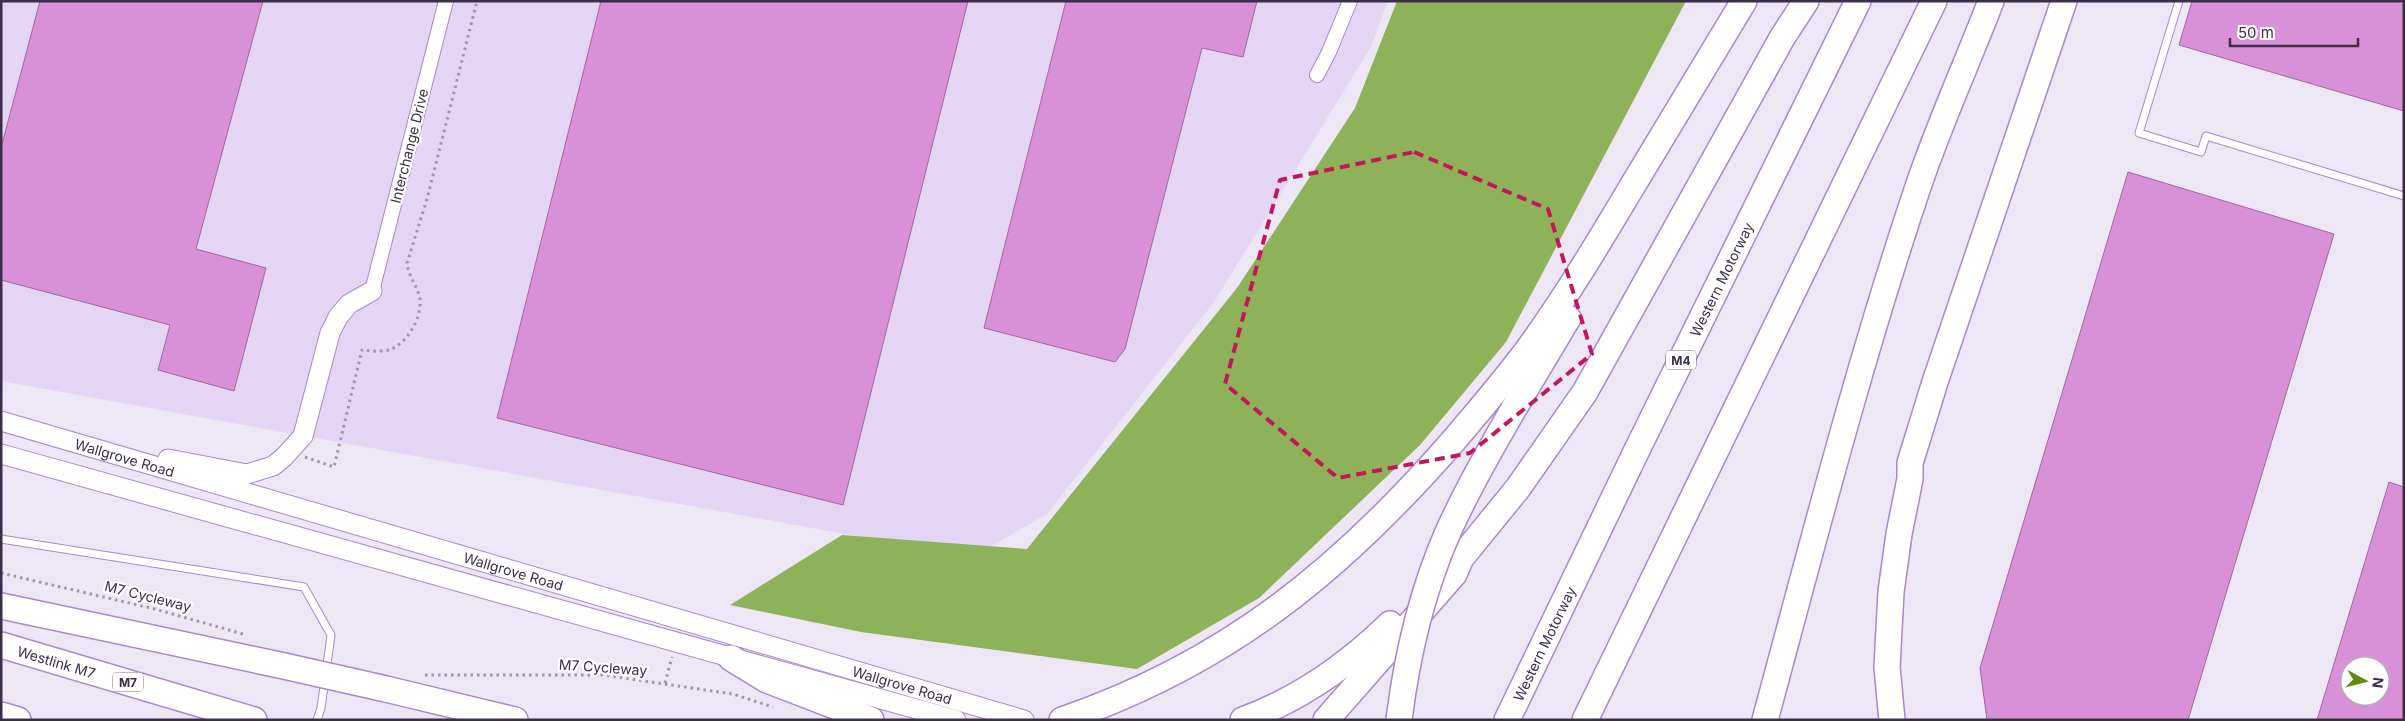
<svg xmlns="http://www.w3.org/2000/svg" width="2405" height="721" font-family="Inter,sans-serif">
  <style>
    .built { fill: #e5d5f5 }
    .forest { fill: #8eb259 }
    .building { fill: #d891d7; stroke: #a0669f; fill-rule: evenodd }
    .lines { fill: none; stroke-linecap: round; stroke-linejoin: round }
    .lane-casing { stroke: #aa86cb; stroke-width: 9 }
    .street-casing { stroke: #aa86cb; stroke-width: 16 }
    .secondary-casing { stroke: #aa86cb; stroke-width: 21 }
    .highway-casing { stroke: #aa86cb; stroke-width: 28 }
    .path { stroke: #a096ab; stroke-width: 3; stroke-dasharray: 2.5 4; stroke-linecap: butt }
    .lane { stroke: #fff; stroke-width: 7 }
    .street { stroke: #fff; stroke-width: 14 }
    .secondary { stroke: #fff; stroke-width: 19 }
    .highway { stroke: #fff; stroke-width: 25 }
    .highway-bridge-casing { stroke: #aa86cb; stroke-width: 28; stroke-linecap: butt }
    .highway-bridge { stroke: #fff; stroke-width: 25 }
    .marked { fill: none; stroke: #c2185b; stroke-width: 4; stroke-dasharray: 10 6; stroke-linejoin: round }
    .labels { text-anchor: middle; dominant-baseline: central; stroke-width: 4.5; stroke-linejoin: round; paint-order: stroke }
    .shield { fill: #fff; stroke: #766c80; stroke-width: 1 }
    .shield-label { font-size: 12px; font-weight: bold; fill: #3c2d4a }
    .street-label { font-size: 14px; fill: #3c2d4a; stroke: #fff }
  </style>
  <rect width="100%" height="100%" fill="#ede6f5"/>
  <path class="built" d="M1 1H1388L1371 47 1214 302 1047 514 972 557 1 381Z"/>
  <path class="forest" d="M1397 1H1686L1506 342 1420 445 1259 598 1137 669 861 632 730 605 842 535 1027 549 1237 288 1355 108Z"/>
  <g class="building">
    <path d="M40 1H263L196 249 266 268 234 391 158 370 170 325 1 280V148Z"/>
    <path d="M601 1H968L843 505 497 418Z"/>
    <path d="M1066 1H1257L1243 57 1202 48 1125 349 1115 362 984 328Z"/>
    <path d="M2192 1H2404V111L2179 45Z"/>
    <path d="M2128 172 2334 234 2188 720H1987L1980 668Z"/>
    <path d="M2389 482 2404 487V720H2317ZM2350 666H2380V696H2350Z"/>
  </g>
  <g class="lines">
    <defs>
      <g id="lane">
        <path d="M2179 1 2139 133 2201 152 2206 136 2404 196"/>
        <path d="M1 539 304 587 331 635 321 708 317 720"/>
      </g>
      <g id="street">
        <path d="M1317 75 1329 52 1350 1"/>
        <path d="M372 291 446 1"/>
      </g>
      <g id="secondary">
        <path id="s1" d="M1 421 1024 720"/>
        <path d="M1 454 956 720"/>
        <path d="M168 459 247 474 273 466 284 457 303 436 330 333 338 317 349 304 372 291"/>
      </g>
      <g id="highway">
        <path d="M1513 410 1568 318"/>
        <path d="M1 606 284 666"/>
        <path id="s2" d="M1 645 254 720"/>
        <path d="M731 658 767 680 871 720"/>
        <path d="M386 689 515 720"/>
        <path d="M1 715 18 720"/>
        <path d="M1062 720C1228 663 1341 570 1455 439 1481 408 1508 377 1532 344 1570 291 1603 235 1636 180 1672 120 1708 61 1744 1"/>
        <path d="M1243 720C1300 699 1347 666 1390 624"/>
        <path d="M1326 720 1454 574 1461 558 1518 488 1585 392 1782 38 1806 1"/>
        <path id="s3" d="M1507 720 1635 454 1858 1"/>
        <path d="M1585 720 1934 1"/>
        <path d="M1765 720C1814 539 1860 358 1920 181 1941 120 1968 61 1991 1"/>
        <path d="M1892 720 1887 667 1891 592 1899 534 1910 479V463L1935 382 2064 1"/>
      </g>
    </defs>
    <use href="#lane" class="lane-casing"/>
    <use href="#street" class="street-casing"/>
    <use href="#secondary" class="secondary-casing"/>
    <use href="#highway" class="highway-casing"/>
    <g class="path">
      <path d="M305 457 334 467 362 350C370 351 380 352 389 350 407 344 422 318 420 299 418 287 408 276 407 263L427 199 477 1"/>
      <path d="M1 573 155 609 243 634"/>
      <path d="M425 675H603L733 694 773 707"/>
      <path d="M665 683 672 657"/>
    </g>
    <use href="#lane" class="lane"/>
    <use href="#street" class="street"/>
    <use href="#secondary" class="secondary"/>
    <use href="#highway" class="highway"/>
    <defs>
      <g id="highway-bridge">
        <path d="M284 666 386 689"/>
        <path d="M1399 720C1407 655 1422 591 1448 532 1467 490 1490 450 1513 410"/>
      </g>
    </defs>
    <use href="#highway-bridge" class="highway-bridge-casing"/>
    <use href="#highway-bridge" class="highway-bridge"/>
  </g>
  <path class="marked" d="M1414 152 1548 209 1592 354 1470 453 1338 478 1225 384 1280 180Z"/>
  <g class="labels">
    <g class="shield">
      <rect x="1666" y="350.5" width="30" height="19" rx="4"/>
      <rect x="113" y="672.5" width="30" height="19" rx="4"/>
    </g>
    <g class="shield-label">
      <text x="1681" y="360">M4</text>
      <text x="128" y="682">M7</text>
    </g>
    <g class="street-label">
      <text transform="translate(409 146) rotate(-76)">Interchange Drive</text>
      <text stroke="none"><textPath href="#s3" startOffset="490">Western Motorway</textPath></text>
      <text stroke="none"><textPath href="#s1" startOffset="129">Wallgrove Road</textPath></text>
      <text stroke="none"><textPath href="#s1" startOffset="534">Wallgrove Road</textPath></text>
      <text transform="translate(148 596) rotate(14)">M7 Cycleway</text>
      <text stroke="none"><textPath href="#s3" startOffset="85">Western Motorway</textPath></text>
      <text stroke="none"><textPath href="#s2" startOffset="58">Westlink M7</textPath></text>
      <text transform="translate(603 667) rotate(4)">M7 Cycleway</text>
      <text stroke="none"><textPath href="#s1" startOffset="939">Wallgrove Road</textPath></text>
    </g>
  </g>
  <rect width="2405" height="721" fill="none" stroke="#3c2d4a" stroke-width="5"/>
  <g transform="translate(2365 681) rotate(97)"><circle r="24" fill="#ffffff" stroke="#b1abb7"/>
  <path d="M0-4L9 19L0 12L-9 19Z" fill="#628914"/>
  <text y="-8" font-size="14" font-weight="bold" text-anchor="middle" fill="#3c2d4a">N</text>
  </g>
  <path d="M2230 38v8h128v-8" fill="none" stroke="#3c2d4a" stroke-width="2.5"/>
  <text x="2238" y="38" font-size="15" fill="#3c2d4a" stroke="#ffffff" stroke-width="4" paint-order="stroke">50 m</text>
</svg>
